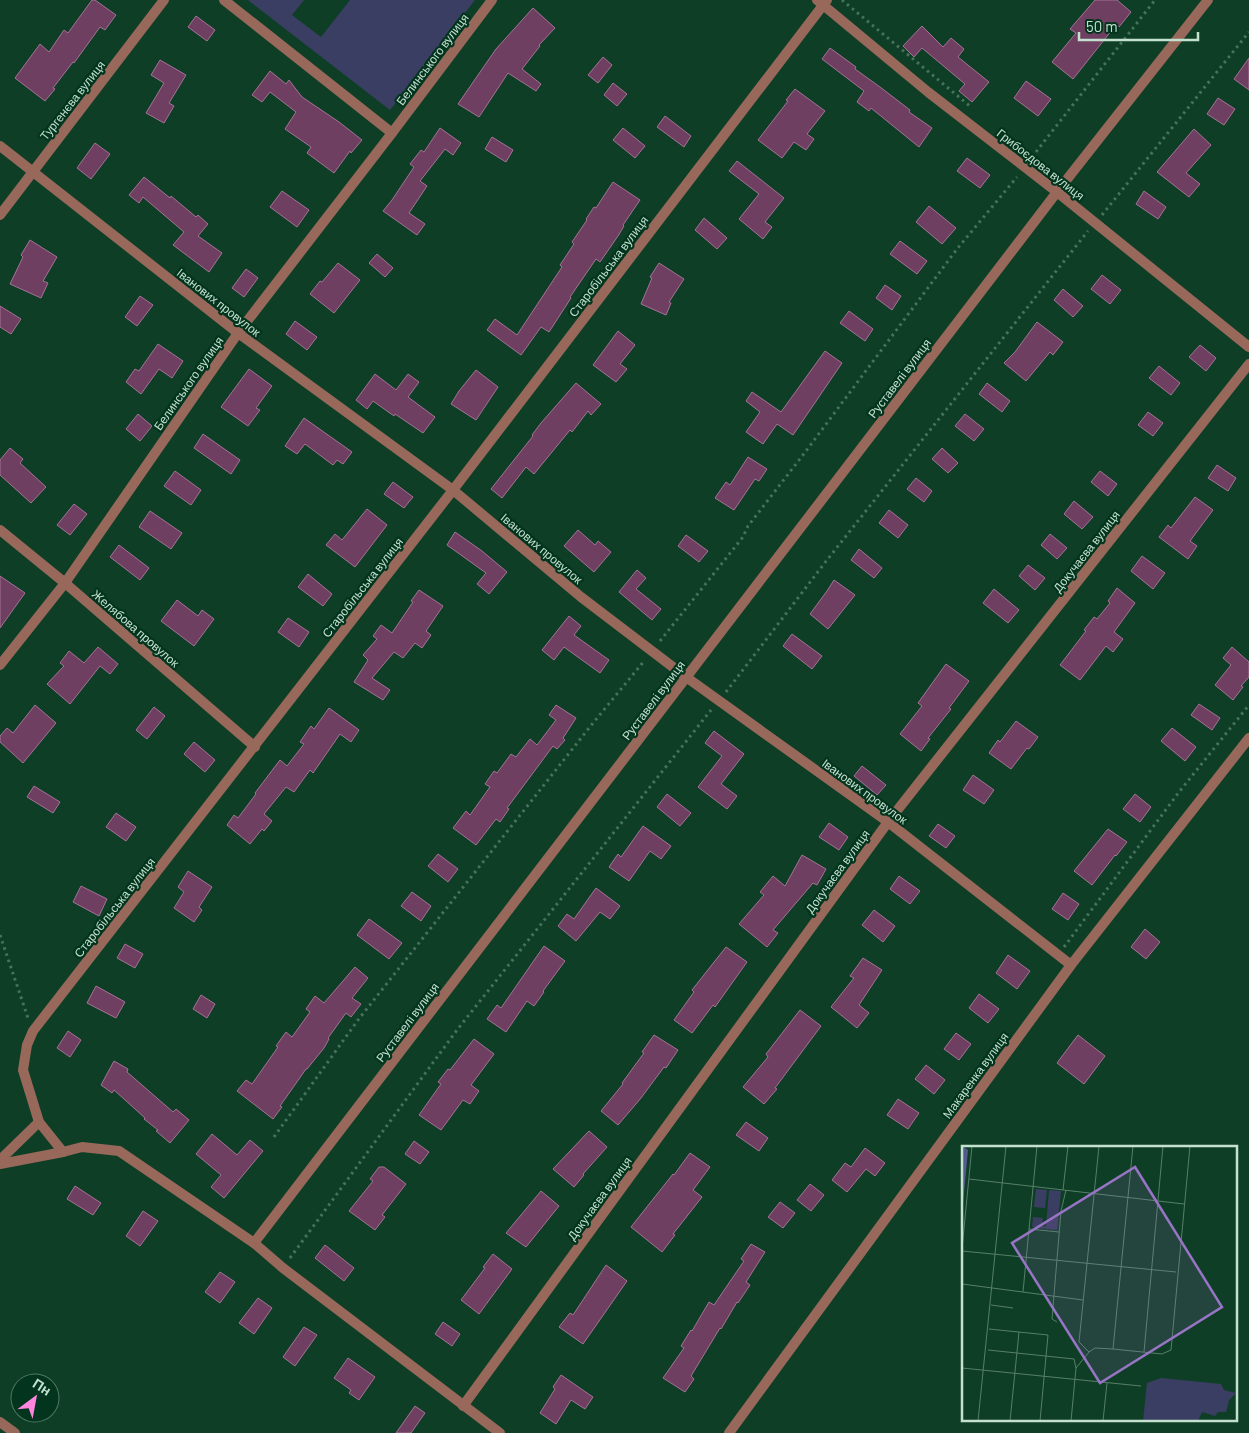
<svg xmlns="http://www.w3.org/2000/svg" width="1249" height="1433" font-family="Barlow,sans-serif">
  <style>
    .green { fill: #3a3e62 }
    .building { fill: #6e3f60; stroke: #a57296 }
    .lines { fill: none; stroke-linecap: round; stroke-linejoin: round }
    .path { stroke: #48725c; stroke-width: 3; stroke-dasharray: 2.5 4; stroke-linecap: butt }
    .street { stroke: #98695b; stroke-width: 10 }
    .labels { text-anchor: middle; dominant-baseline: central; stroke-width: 4.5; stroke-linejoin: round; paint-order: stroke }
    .street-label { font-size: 12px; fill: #c3e1ce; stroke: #02341e }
    .inset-road { fill: none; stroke: #577f6a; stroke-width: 1 }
    .view { fill: #9874c5; fill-opacity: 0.15; stroke: #9874c5; stroke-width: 2.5 }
    .inset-edge { fill: none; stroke: #c3e1ce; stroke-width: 2.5 }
  </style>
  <rect width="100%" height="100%" fill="#0f3e27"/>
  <path class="green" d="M248 0H304L292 15 321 37 350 0H475L390 110Z"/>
  <g class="building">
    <path d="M92 0H95L116 15 105 30 100 27 74 63 73 62 53 88 55 89 45 101 15 78 40 44 49 52 64 30 68 33Z"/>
    <path d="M1095 0H1117L1131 12 1119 27 1116 25 1073 79 1052 62 1076 33 1070 29Z"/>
    <path d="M533 8 555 28 539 45 540 46 522 69 541 84 536 91 508 73 479 117 458 104 496 49Z"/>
    <path d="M196 16 215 30 207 41 188 27Z"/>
    <path d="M922 26 943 47 951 38 964 49 958 57 989 82 972 102 959 91 965 84 922 48 914 57 903 46Z"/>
    <path d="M830 48 856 67 855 69 880 87 910 110 909 112 932 128 919 147 871 108 869 111 857 102 864 91 822 59Z"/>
    <path d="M603 57 612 65 598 83 588 75Z"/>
    <path d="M1249 58V90L1234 79Z"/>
    <path d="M160 60 186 75 169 103 174 106 164 123 146 113 164 83 151 75Z"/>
    <path d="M270 71 286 84 289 80 302 97 339 122 362 140 351 153 350 151 334 173 307 153 311 147 285 129 296 112 270 92 262 102 252 95Z"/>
    <path d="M1026 81 1051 99 1038 116 1014 98Z"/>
    <path d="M613 83 627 94 617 106 604 95Z"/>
    <path d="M795 89 825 111 807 134 814 139 806 150 794 142 782 158 758 140 788 101 786 100Z"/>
    <path d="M1218 98 1235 109 1224 125 1207 114Z"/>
    <path d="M665 116 691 136 684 147 657 127Z"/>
    <path d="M440 128 461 143 453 155 445 149 420 181 427 186 409 213 425 224 417 235 383 211 392 200 414 167 410 164 421 150 424 152Z"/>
    <path d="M623 128 645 146 635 158 613 140Z"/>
    <path d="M1194 129 1211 145 1186 173 1200 184 1189 197 1157 172Z"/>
    <path d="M492 137 513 150 506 162 485 149Z"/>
    <path d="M95 143 110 154 91 179 77 168Z"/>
    <path d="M967 158 990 175 980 188 957 171Z"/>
    <path d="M737 161 784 198 765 222 772 227 763 239 739 219 759 194 729 171Z"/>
    <path d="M144 177 170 198 171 196 196 217 198 215 208 224 198 236 222 253 209 272 173 245 184 232 143 197 139 203 129 195Z"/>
    <path d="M613 182 640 200 623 225 624 226 618 236 600 262 596 259 570 297 571 298 549 332 541 327 521 355 487 330 495 319 517 335 562 267 560 265 574 244 572 242 587 220 586 219 594 207 596 208Z"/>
    <path d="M282 191 309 210 297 227 270 207Z"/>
    <path d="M1144 191 1166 207 1158 219 1136 204Z"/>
    <path d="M929 206 956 228 942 244 916 222Z"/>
    <path d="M704 218 727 238 717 249 695 230Z"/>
    <path d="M30 240 57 257 43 281 48 283 41 298 10 284 23 257 21 255Z"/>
    <path d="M900 241 927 261 917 274 890 254Z"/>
    <path d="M377 254 393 268 385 277 369 263Z"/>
    <path d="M338 263 360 280 334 313 310 294 320 281 322 282Z"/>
    <path d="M659 263 684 279 669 302 671 303 666 315 641 304 652 278 650 277Z"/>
    <path d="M246 269 258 278 244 297 232 288Z"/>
    <path d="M1102 275 1121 290 1110 304 1091 289Z"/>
    <path d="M885 285 901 296 892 310 876 298Z"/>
    <path d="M1063 289 1083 306 1073 317 1054 300Z"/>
    <path d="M140 296 153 305 137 326 125 317Z"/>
    <path d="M0 306 21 319 11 334 0 327Z"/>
    <path d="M849 311 873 329 865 341 840 323Z"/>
    <path d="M295 321 317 337 307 350 286 334Z"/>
    <path d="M1037 322 1063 342 1053 355 1050 352 1026 381 1004 363 1015 352Z"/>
    <path d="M618 331 635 345 620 364 627 369 616 382 593 365Z"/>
    <path d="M158 344 183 361 172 378 159 369 141 394 126 382 135 369 139 371Z"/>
    <path d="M1200 345 1216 358 1206 371 1189 357Z"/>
    <path d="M825 351 842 363 793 435 777 424 763 444 746 432 760 412 746 401 752 392 781 412Z"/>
    <path d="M1159 366 1180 383 1171 395 1149 378Z"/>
    <path d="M249 369 272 386 256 408 260 410 248 426 221 407Z"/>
    <path d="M476 370 498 387 476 420 451 404 459 391Z"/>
    <path d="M375 374 396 390 408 374 419 382 408 397 435 417 423 433 395 414 394 416 373 401 367 409 356 400Z"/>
    <path d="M576 383 601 404 591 415 588 411 572 432 570 430 534 474 526 467 502 498 491 489 533 436 532 435 541 423Z"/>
    <path d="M987 383 1010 401 1002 412 979 394Z"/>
    <path d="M1148 412 1163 423 1153 436 1138 425Z"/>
    <path d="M138 414 152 426 140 441 126 429Z"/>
    <path d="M965 414 984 429 974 441 955 426Z"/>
    <path d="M304 418 352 452 343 464 337 460 333 465 305 444 297 454 285 446Z"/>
    <path d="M203 434 240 460 231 474 194 448Z"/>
    <path d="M10 448 23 459 20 463 46 487 31 503 0 475V460Z"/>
    <path d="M942 448 958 463 948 473 932 459Z"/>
    <path d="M748 457 767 469 759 481 755 479 734 510 715 498 726 482 730 485Z"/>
    <path d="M1217 465 1236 478 1228 491 1208 478Z"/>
    <path d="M175 471 201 490 191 505 164 486Z"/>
    <path d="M1100 471 1117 484 1108 496 1091 482Z"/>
    <path d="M916 478 932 491 924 502 907 489Z"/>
    <path d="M393 482 413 497 404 508 384 494Z"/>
    <path d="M1195 497 1213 510 1190 541 1197 546 1188 559 1159 537 1168 525 1171 528Z"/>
    <path d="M1074 501 1093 517 1082 529 1064 514Z"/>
    <path d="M74 504 87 514 70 535 57 525Z"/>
    <path d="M367 509 387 525 355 567 326 545 335 534 342 540Z"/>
    <path d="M889 510 908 525 898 538 879 523Z"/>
    <path d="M150 511 182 533 171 549 139 527Z"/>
    <path d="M578 530 595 545 598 541 611 552 594 572 564 546Z"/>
    <path d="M455 532 482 551 507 572 489 594 477 584 486 573 447 545Z"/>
    <path d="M1050 534 1067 548 1057 559 1041 545Z"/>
    <path d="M686 535 708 551 699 562 678 546Z"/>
    <path d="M119 545 149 568 140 580 110 557Z"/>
    <path d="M859 549 882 568 874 578 851 560Z"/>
    <path d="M1142 556 1165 573 1153 589 1131 571Z"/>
    <path d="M1028 565 1045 578 1035 590 1019 576Z"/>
    <path d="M637 570 646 578 636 589 661 609 652 620 619 592Z"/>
    <path d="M308 574 332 594 323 606 298 587Z"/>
    <path d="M0 576 25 593 0 628Z"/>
    <path d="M834 580 855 595 828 629 810 614 827 591Z"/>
    <path d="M1117 588 1135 603 1114 632 1123 639 1113 652 1106 646 1080 680 1060 665 1086 631 1084 630 1094 617 1097 619 1110 603 1108 601Z"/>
    <path d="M994 589 1019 610 1008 623 983 603Z"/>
    <path d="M419 590 443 606 426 631 431 635 422 648 415 643 403 658 394 652 372 678 390 690 383 700 354 682 368 660 363 655 377 639 373 636 381 625 392 633 413 602 411 601Z"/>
    <path d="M177 600 198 616 202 610 214 619 194 646 161 621Z"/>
    <path d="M569 616 581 626 574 635 609 660 600 673 564 647 554 660 542 650Z"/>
    <path d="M288 618 309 632 299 647 278 632Z"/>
    <path d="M792 634 822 656 812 669 783 646Z"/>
    <path d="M98 647 118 664 110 674 100 666 70 704 47 684 64 666 60 663 69 651 84 663Z"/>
    <path d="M1232 647 1249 662V677L1241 686 1243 687 1233 700 1215 685 1231 665 1223 658Z"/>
    <path d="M946 664 969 681 949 708 951 709 928 738 930 739 921 751 900 734 922 706 918 703Z"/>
    <path d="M1199 704 1220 718 1212 730 1191 715Z"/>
    <path d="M35 705 56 723 23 763 0 742V736L7 728 13 733Z"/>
    <path d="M556 705 576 718 563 738 565 740 557 749 553 746 507 808 509 809 500 822 496 819 476 845 453 828 466 811 470 815 490 787 485 784 494 771 497 773 511 754 516 757 530 739 537 745 556 720 549 715Z"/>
    <path d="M154 707 165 716 147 739 136 730Z"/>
    <path d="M329 708 359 730 351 742 340 734 313 773 310 770 294 792 286 787 264 814 272 821 264 831 262 829 250 844 227 825 234 815 238 818 256 794 255 793 280 760 287 766 304 744 300 742 311 726 314 729Z"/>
    <path d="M1016 721 1038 737 1029 749 1027 748 1011 769 989 753 998 740 1000 742Z"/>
    <path d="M1172 728 1196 747 1185 761 1161 741Z"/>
    <path d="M714 731 744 754 721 784 737 796 727 809 698 787 722 756 705 743Z"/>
    <path d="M194 742 215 760 205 772 184 754Z"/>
    <path d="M862 766 886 785 877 795 854 776Z"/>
    <path d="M973 775 994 790 984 804 963 790Z"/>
    <path d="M34 786 60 802 53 813 27 797Z"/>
    <path d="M667 794 691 813 680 826 657 807Z"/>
    <path d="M1135 794 1151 807 1140 822 1123 809Z"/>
    <path d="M116 813 136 827 126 841 106 827Z"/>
    <path d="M829 823 848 837 839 850 819 837Z"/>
    <path d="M938 824 955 836 946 848 929 836Z"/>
    <path d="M643 826 671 846 661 859 650 851 629 881 609 867 618 854 621 857Z"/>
    <path d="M1108 829 1127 842 1116 856 1115 855 1092 885 1074 871Z"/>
    <path d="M438 854 458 869 448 882 428 866Z"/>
    <path d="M802 855 826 869 817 885 813 883 773 930 778 933 767 947 739 924 764 895 760 892 773 876 785 886Z"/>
    <path d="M188 871 212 887 199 907 202 910 194 922 174 908 184 892 178 887Z"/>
    <path d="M899 876 920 891 910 904 890 889Z"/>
    <path d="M81 886 107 899 99 916 73 902Z"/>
    <path d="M596 888 620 906 610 919 600 912 576 941 558 926 567 914 574 919Z"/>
    <path d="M412 892 431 906 421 921 401 906Z"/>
    <path d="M1063 893 1079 904 1068 920 1052 909Z"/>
    <path d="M874 910 895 926 883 942 862 925Z"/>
    <path d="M369 919 402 943 389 959 357 935Z"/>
    <path d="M1145 929 1160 942 1146 959 1131 947Z"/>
    <path d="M125 944 143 954 135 968 117 958Z"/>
    <path d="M544 946 565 961 543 991 544 992 534 1006 527 1001 506 1032 487 1019 497 1005 501 1008Z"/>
    <path d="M726 947 747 962 715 1007 713 1005 692 1033 674 1020 694 992 692 990Z"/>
    <path d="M1008 955 1030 971 1017 989 996 973Z"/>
    <path d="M863 958 882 970 859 1005 869 1013 857 1028 831 1007 854 978 850 976Z"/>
    <path d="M355 967 368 978 352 998 361 1004 351 1017 346 1013 328 1038 329 1039 324 1048 307 1069H306L280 1106 282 1107 273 1119 237 1091 246 1080 252 1084 278 1047 276 1046 286 1032 292 1037 310 1012 306 1009 315 996 324 1003Z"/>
    <path d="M96 986 125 1002 116 1018 87 1003Z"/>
    <path d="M979 994 999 1009 988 1023 969 1008Z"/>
    <path d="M201 995 215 1004 207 1018 193 1009Z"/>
    <path d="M800 1010 821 1026 775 1088 777 1089 764 1104 743 1087 768 1057 766 1054Z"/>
    <path d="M68 1031 81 1040 70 1057 57 1048Z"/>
    <path d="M956 1033 971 1044 959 1060 944 1049Z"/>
    <path d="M654 1035 678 1050 666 1068 664 1067 641 1098 618 1125 601 1111 623 1084 622 1083 644 1053 642 1052Z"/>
    <path d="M1078 1035 1105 1056 1084 1084 1057 1063Z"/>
    <path d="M474 1039 494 1054 471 1085 479 1091 470 1104 463 1100 441 1130 419 1115 441 1084 438 1082 448 1069 450 1070Z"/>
    <path d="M114 1061 128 1069 127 1072 173 1112 176 1109 189 1120 170 1143 156 1131 158 1130 144 1119 145 1118 114 1090 112 1093 101 1085Z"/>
    <path d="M926 1065 945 1080 934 1094 915 1079Z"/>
    <path d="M898 1099 919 1113 908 1129 887 1115Z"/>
    <path d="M746 1122 768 1138 759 1151 736 1135Z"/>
    <path d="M589 1131 607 1147 583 1174 584 1175 574 1187 553 1169Z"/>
    <path d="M212 1134 237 1155 250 1140 263 1151 224 1198 211 1187 221 1175 196 1154Z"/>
    <path d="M414 1141 429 1152 420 1164 405 1154Z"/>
    <path d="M865 1148 885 1163 875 1176 866 1169 847 1192 832 1180 845 1163 851 1167Z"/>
    <path d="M690 1153 710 1167 693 1190 702 1197 673 1234 675 1235 662 1252 631 1227 673 1174 674 1175Z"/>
    <path d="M379 1167H384L406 1184 382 1215 385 1217 375 1230 349 1211 373 1181 370 1179Z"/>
    <path d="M810 1184 824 1195 811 1211 797 1200Z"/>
    <path d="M75 1186 101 1203 93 1215 67 1199Z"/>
    <path d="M541 1191 559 1206 526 1247 506 1233Z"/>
    <path d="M780 1202 795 1213 783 1228 768 1217Z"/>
    <path d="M143 1211 158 1221 140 1246 126 1236Z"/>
    <path d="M751 1244 765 1252 746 1282 750 1285 738 1303 737 1302 721 1329 720 1328 691 1376 694 1379 685 1392 663 1378 684 1348 681 1346 691 1330 692 1331 709 1302 714 1305 744 1261 741 1259Z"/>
    <path d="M325 1245 354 1268 344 1281 315 1258Z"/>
    <path d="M493 1254 512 1269 479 1314 461 1300 485 1268 483 1267Z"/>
    <path d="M606 1265 627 1281 583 1344 559 1327 570 1313 573 1315Z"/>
    <path d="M220 1272 235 1282 220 1303 205 1292Z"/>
    <path d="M258 1298 272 1308 254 1334 239 1323Z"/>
    <path d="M443 1322 460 1334 452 1346 435 1334Z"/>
    <path d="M304 1327 317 1335 295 1366 283 1357Z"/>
    <path d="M348 1358 375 1377 359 1400 349 1393 351 1390 334 1378Z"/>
    <path d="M561 1375 593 1397 585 1409 571 1400 556 1424 540 1413 555 1389 553 1387Z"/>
    <path d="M415 1406 425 1413 411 1433H396Z"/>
  </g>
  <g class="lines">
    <g class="path">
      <path d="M842 0 971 107"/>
      <path d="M1032 157 1155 0"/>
      <path d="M1102 215 1249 32"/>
      <path d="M660 641 743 537 748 526 803 455 957 249 1017 177"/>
      <path d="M726 692 827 560 1088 231"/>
      <path d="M0 935 28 1018"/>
      <path d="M1064 947 1179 792 1249 705"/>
      <path d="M274 1137 358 1020 593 723 645 660"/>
      <path d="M290 1258 457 1030 711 710"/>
    </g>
    <g class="street">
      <path d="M224 0 392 133"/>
      <path d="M817 0 928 92 1057 192 1249 347"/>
      <path d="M0 146 238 333 453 490 581 597 686 677 888 822 1071 965"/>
      <path d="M0 215 164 0"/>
      <path d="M0 530 65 583 255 747"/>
      <path d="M0 665 65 583 238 333 392 133 492 0"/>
      <path d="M63 1152 82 1147 119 1151 254 1243 1057 192 1208 0"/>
      <path d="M0 1160 39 1122"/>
      <path d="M0 1164 63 1152 39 1122 23 1070 27 1045 33 1031 453 490 827 0"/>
      <path d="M254 1243 283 1268 500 1433"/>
      <path d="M463 1406 888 822 1249 364"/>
      <path d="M0 1422 15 1433"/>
      <path d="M729 1433 1071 965 1249 738"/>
    </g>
  </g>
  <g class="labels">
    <g class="street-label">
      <text transform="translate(432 59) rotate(-53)">Белинського вулиця</text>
      <text transform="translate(72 100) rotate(-52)">Тургенєва вулиця</text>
      <text transform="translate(1041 164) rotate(38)">Грибоєдова вулиця</text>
      <text transform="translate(608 266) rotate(-53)">Старобільська вулиця</text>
      <text transform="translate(219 302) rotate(38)">Іванових провулок</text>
      <text transform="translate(899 378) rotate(-53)">Руставелі вулиця</text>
      <text transform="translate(188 383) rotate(-55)">Белинського вулиця</text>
      <text transform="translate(542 548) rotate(40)">Іванових провулок</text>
      <text transform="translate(1086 551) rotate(-52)">Докучаєва вулиця</text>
      <text transform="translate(362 587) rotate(-52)">Старобільська вулиця</text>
      <text transform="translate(136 628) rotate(41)">Желябова провулок</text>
      <text transform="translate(653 700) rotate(-53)">Руставелі вулиця</text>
      <text transform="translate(865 791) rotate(36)">Іванових провулок</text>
      <text transform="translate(837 871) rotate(-54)">Докучаєва вулиця</text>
      <text transform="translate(114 907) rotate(-52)">Старобільська вулиця</text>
      <text transform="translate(407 1022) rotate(-53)">Руставелі вулиця</text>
      <text transform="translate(975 1075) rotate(-54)">Макаренка вулиця</text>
      <text transform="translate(599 1198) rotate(-54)">Докучаєва вулиця</text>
    </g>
  </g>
  <g transform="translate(962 1146)">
    <rect width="275" height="275" fill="#0f3e27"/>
    <path d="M74 43 85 44 83 62 72 61ZM87 44 99 45 95 84 70 81 71 71 81 72 80 80 84 81ZM199 232 259 238 262 244 274 247 267 254 264 266H256L253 270 240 266 236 275H181L185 237Z" fill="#3a3e62"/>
    <path d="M0 0 6 4 0 68Z" fill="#555a8e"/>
    <path class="inset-road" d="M7 33 222 58M101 44 106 0M67 83 97 86M0 103 10 0M0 105 214 126M0 138 121 154M61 146 75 0M29 159 51 162M95 176 90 173 99 65 104 44M27 183 86 189 78 275M151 203 200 208 209 204 228 0M26 204 112 213 114 222M127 206 133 202 151 203 171 0M182 206 201 0M0 222 179 240M16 275 44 0M48 275 57 186M109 275 114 222 127 206 117 196 137 0M141 275 145 237"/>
    <path class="view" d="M173 21 260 161 138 237 50 97Z"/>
    <rect width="275" height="275" class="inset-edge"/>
  </g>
  <g transform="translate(35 1398) rotate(32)"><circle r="24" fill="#02341e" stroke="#4f7964"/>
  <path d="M0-4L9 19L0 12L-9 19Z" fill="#ff85df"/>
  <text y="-8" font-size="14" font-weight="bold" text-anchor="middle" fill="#c3e1ce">Пн</text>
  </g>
  <path d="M1079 32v8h119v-8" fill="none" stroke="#c3e1ce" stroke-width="2.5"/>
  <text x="1086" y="32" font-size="15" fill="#c3e1ce" stroke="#02341e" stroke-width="4" paint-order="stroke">50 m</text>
</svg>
